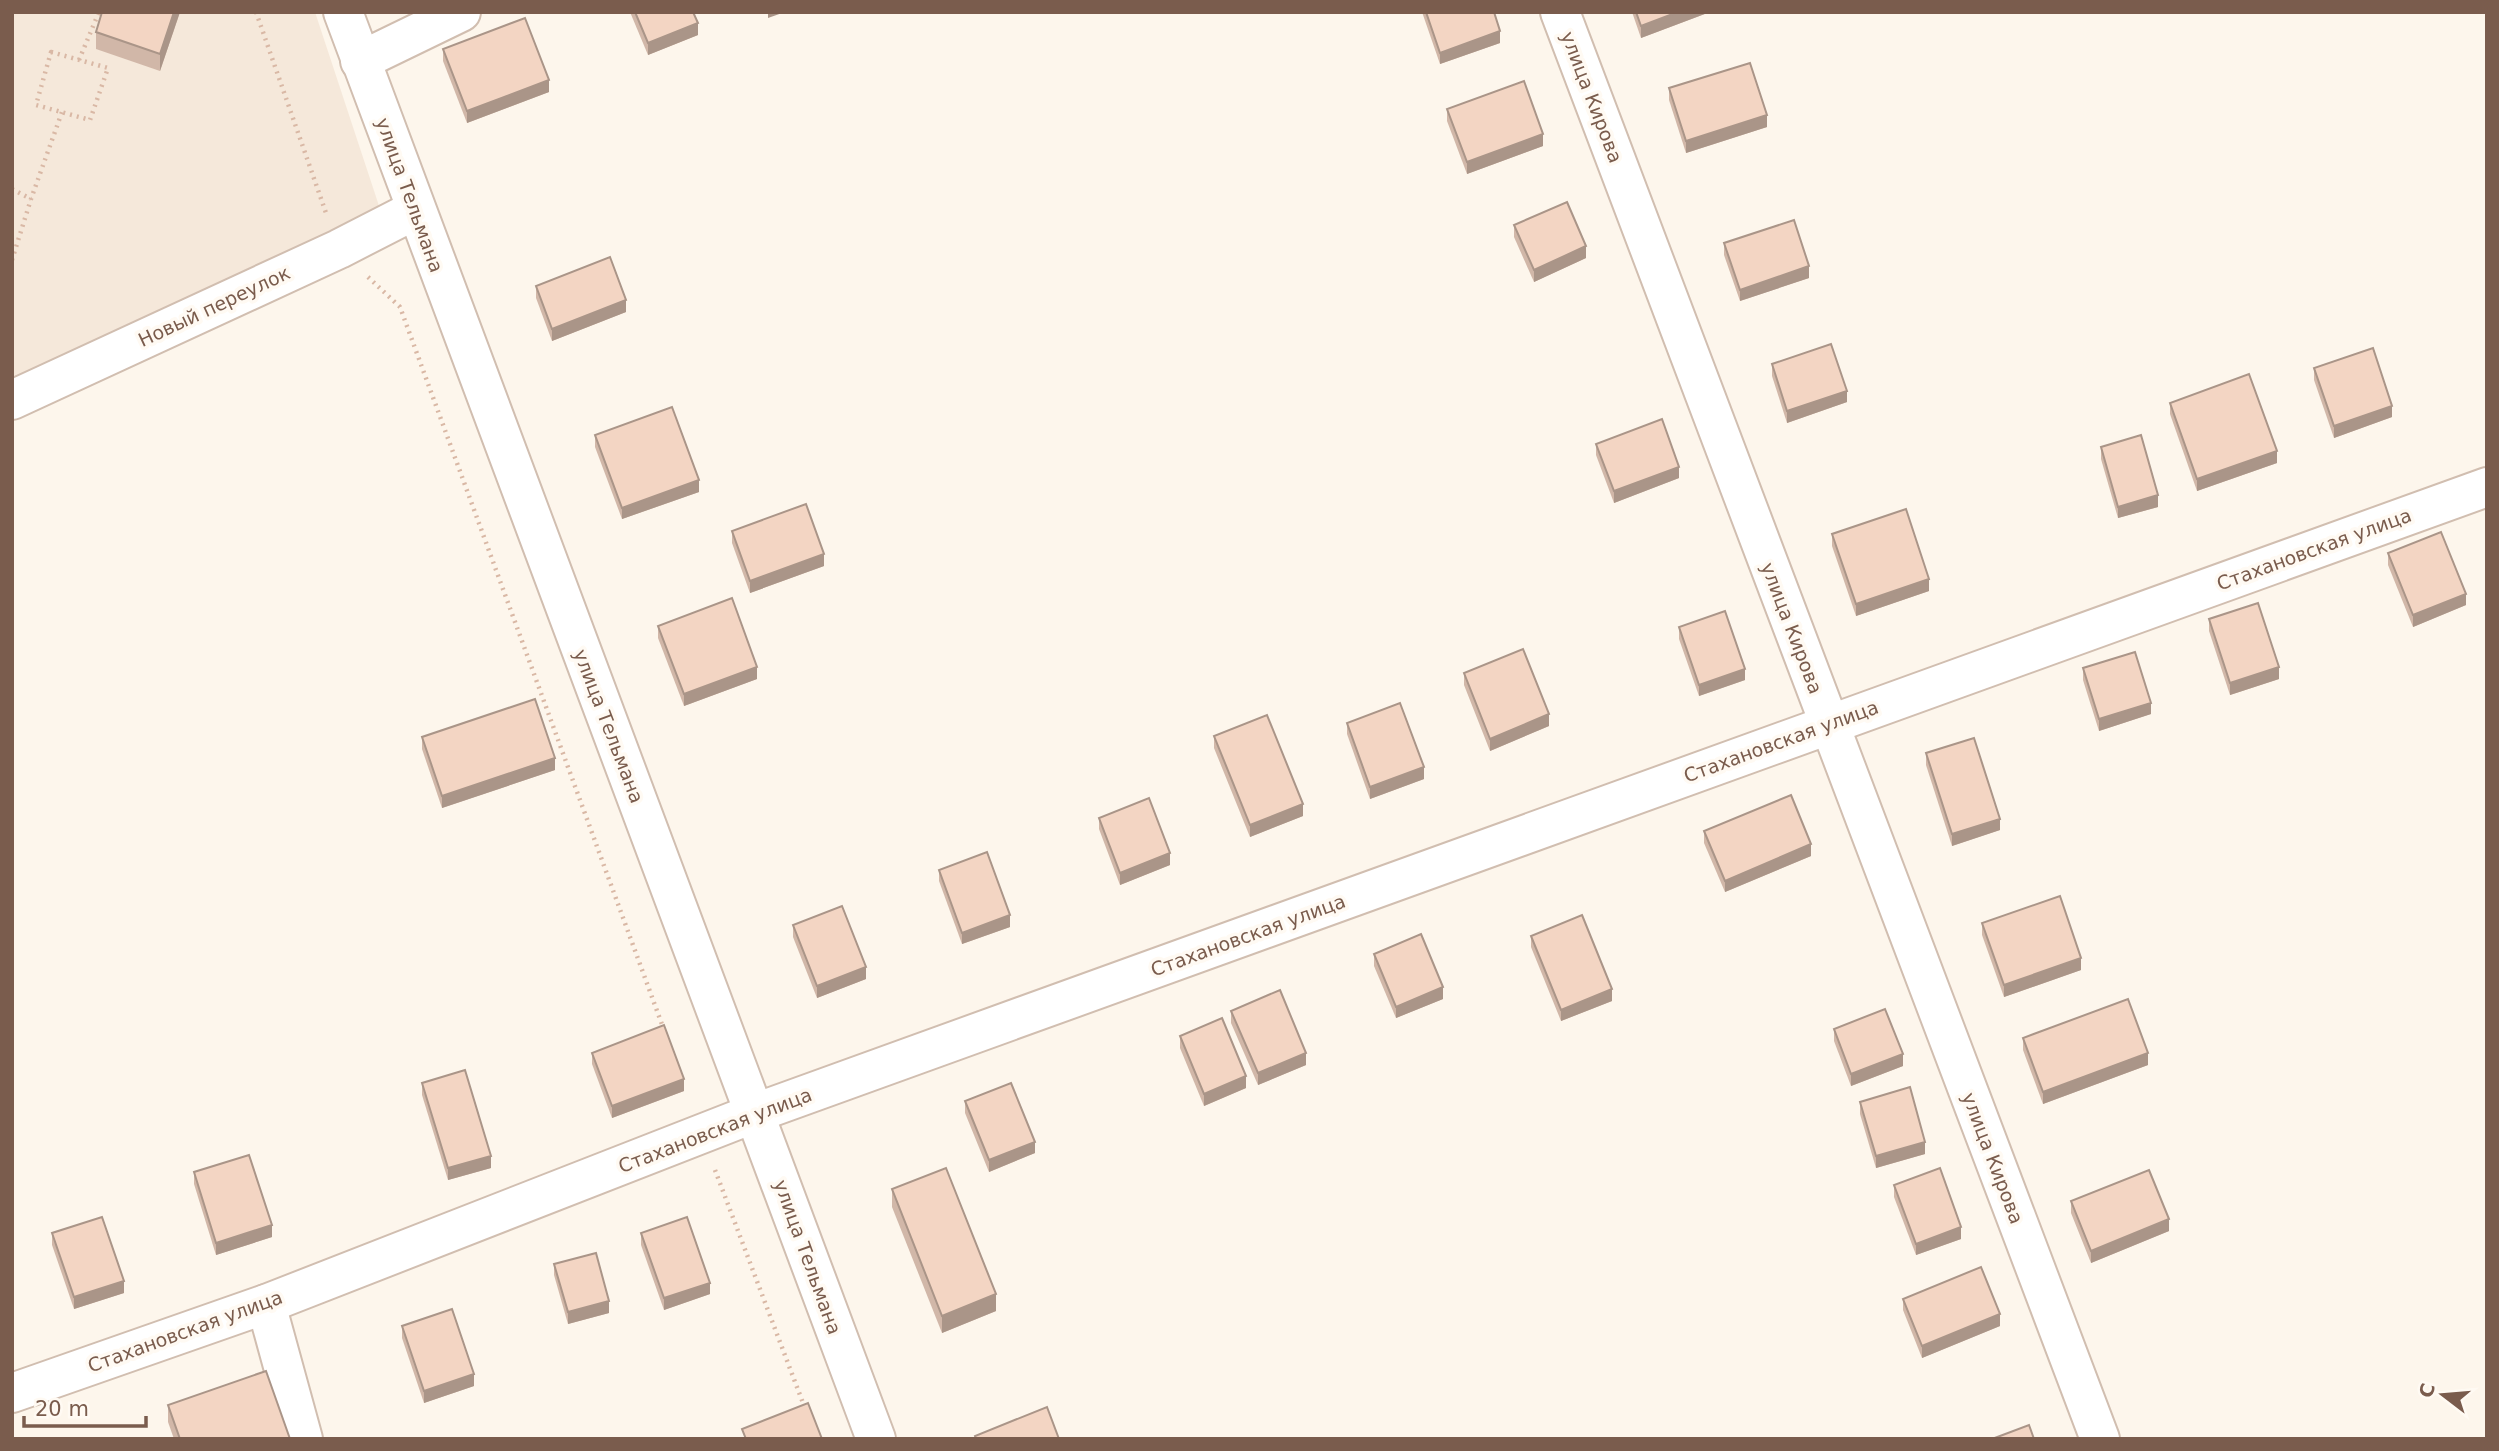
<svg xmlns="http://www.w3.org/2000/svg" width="2499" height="1451" font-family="'DejaVu Sans',sans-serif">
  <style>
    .residential { fill: #f5e8da }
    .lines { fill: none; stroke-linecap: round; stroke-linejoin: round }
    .minor-casing { stroke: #d1beb0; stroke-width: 42 }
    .path { stroke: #d9b8a5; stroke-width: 4.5; stroke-dasharray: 2 5; stroke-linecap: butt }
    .minor { stroke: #fff; stroke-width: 38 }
    .wall { fill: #d1b7a8 }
    .shaded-wall { fill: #aa9588 }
    .building { fill: #f3d5c3; stroke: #aa9588; stroke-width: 2 }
    .labels { text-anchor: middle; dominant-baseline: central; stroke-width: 7; stroke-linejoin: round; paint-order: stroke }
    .street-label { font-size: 19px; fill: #7a5c4d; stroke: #fffaf3 }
  </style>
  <rect width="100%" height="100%" fill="#fdf6ec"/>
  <path class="residential" d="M12 12H315L384 221 12 386Z"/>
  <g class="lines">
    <defs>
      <g id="minor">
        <path d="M343 12 876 1439"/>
        <path d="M1560 12 2100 1439"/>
        <path d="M360 61 461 12"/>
        <path d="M12 400 339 249 415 210"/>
        <path d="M266 1304 303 1439"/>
        <path d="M12 1393 266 1304 755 1113 2487 487"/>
      </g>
    </defs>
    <use href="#minor" class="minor-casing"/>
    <g class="path">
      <path d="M256 12 326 213"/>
      <path d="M51 52 108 68 90 120 36 105Z"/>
      <path d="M79 60 99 12"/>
      <path d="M12 189 31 199"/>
      <path d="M12 260 31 199 62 112"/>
      <path d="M368 277 400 307 664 1030"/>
      <path d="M715 1170 806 1411"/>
    </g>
    <use href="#minor" class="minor"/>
  </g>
  <g class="wall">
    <path d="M102 12H180L160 71 96 49V32Z"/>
    <path d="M630 12H693L698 35 648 55Z"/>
    <path d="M1422 12H1494L1500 43 1440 64Z"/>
    <path d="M1632 12H1710L1641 38Z"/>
    <path d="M443 49 549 92 467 123 443 61Z"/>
    <path d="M1669 88 1767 127 1686 153 1669 100Z"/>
    <path d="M1447 109 1543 146 1467 174 1447 121Z"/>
    <path d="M1514 225 1586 258 1534 282 1514 237Z"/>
    <path d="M1724 243 1809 278 1740 301 1724 255Z"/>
    <path d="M536 286 626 312 552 341 536 298Z"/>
    <path d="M1772 364 1847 402 1787 423 1772 376Z"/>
    <path d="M2314 368 2392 417 2334 438 2314 380Z"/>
    <path d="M2170 403 2277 463 2197 491 2170 414Z"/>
    <path d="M595 435 699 492 622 519 595 447Z"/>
    <path d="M1596 444 1679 478 1614 503 1596 455Z"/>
    <path d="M2101 447 2158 507 2118 518 2101 459Z"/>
    <path d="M732 531 824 566 750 593 732 543Z"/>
    <path d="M1832 534 1929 591 1856 616 1832 546Z"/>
    <path d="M2388 553 2466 605 2413 627 2388 565Z"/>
    <path d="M2209 619 2279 679 2230 695 2209 631Z"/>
    <path d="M658 626 757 679 684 706 658 638Z"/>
    <path d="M1679 627 1745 680 1699 696 1679 639Z"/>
    <path d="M2083 668 2151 714 2099 731 2083 680Z"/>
    <path d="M1464 673 1549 726 1490 751 1464 685Z"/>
    <path d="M1347 723 1424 779 1370 799 1347 734Z"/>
    <path d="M1214 736 1303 816 1250 837 1214 748Z"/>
    <path d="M422 737 555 770 442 808 422 749Z"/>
    <path d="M1926 753 2000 830 1952 846 1926 765Z"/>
    <path d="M1099 818 1170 865 1120 885 1099 829Z"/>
    <path d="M1704 831 1811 856 1725 892 1704 843Z"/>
    <path d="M939 870 1010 927 962 944 939 881Z"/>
    <path d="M1982 923 2081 970 2004 997 1982 935Z"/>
    <path d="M793 925 866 979 817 998 793 937Z"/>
    <path d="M1531 936 1612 1001 1561 1021 1531 947Z"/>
    <path d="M1374 954 1443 999 1396 1018 1374 966Z"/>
    <path d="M1231 1011 1306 1065 1258 1085 1231 1023Z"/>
    <path d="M1834 1029 1903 1066 1851 1086 1834 1041Z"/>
    <path d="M1180 1036 1246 1088 1204 1106 1180 1048Z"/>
    <path d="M2023 1038 2148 1065 2043 1104 2023 1050Z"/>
    <path d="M592 1053 684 1091 612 1118 592 1064Z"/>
    <path d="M422 1083 491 1168 448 1180 422 1095Z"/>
    <path d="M965 1101 1035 1153 989 1172 965 1113Z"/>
    <path d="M1860 1102 1925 1154 1876 1168 1860 1114Z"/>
    <path d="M194 1172 272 1237 216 1255 194 1184Z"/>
    <path d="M1894 1185 1961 1239 1916 1255 1894 1197Z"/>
    <path d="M892 1189 996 1311 942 1333 892 1207Z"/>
    <path d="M2071 1201 2169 1231 2091 1263 2071 1213Z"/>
    <path d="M52 1233 124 1293 74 1309 52 1245Z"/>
    <path d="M641 1233 710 1294 664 1310 641 1245Z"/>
    <path d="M554 1264 609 1313 568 1324 554 1275Z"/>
    <path d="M1903 1299 2000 1326 1922 1358 1903 1310Z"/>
    <path d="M402 1326 474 1386 424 1403 402 1338Z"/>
    <path d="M168 1405 290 1439H174L168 1422Z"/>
  </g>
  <g class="shaded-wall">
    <path d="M174 12H180L160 71V54Z"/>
    <path d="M768 12H785L768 18Z"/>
    <path d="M1678 12H1710L1641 38V26Z"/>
    <path d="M698 23V35L648 55V43Z"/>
    <path d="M1500 31V43L1440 64V53Z"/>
    <path d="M549 80V92L467 123V111Z"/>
    <path d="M1767 115V127L1686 153V141Z"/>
    <path d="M1543 134V146L1467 174V162Z"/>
    <path d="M1586 246V258L1534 282V270Z"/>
    <path d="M1809 266V278L1740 301V290Z"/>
    <path d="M626 300V312L552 341V329Z"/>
    <path d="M1847 391V402L1787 423V411Z"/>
    <path d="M2392 406V417L2334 438V426Z"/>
    <path d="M2277 451V463L2197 491V479Z"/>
    <path d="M1679 467V478L1614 503V491Z"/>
    <path d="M699 480V492L622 519V508Z"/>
    <path d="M2158 495V507L2118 518V507Z"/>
    <path d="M824 554V566L750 593V581Z"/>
    <path d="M1929 579V591L1856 616V604Z"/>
    <path d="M2466 594V605L2413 627V615Z"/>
    <path d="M757 667V679L684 706V694Z"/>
    <path d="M2279 667V679L2230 695V683Z"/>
    <path d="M1745 669V680L1699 696V685Z"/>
    <path d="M2151 703V714L2099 731V719Z"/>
    <path d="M1549 714V726L1490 751V739Z"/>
    <path d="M555 758V770L442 808V796Z"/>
    <path d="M1424 767V779L1370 799V787Z"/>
    <path d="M1303 804V816L1250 837V825Z"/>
    <path d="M2000 819V830L1952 846V834Z"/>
    <path d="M1811 844V856L1725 892V881Z"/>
    <path d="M1170 853V865L1120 885V873Z"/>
    <path d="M1010 915V927L962 944V933Z"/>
    <path d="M2081 958V970L2004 997V985Z"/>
    <path d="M866 967V979L817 998V986Z"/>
    <path d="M1443 987V999L1396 1018V1007Z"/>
    <path d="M1612 989V1001L1561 1021V1010Z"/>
    <path d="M1306 1053V1065L1258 1085V1073Z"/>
    <path d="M2148 1053V1065L2043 1104V1092Z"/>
    <path d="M1903 1054V1066L1851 1086V1074Z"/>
    <path d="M1246 1076V1088L1204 1106V1094Z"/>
    <path d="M684 1079V1091L612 1118V1106Z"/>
    <path d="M1035 1142V1153L989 1172V1160Z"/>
    <path d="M1925 1142V1154L1876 1168V1156Z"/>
    <path d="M491 1156V1168L448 1180V1168Z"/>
    <path d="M2169 1219V1231L2091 1263V1251Z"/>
    <path d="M272 1225V1237L216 1255V1243Z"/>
    <path d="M1961 1227V1239L1916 1255V1244Z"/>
    <path d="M124 1281V1293L74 1309V1297Z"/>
    <path d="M710 1283V1294L664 1310V1298Z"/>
    <path d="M996 1294V1311L942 1333V1316Z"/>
    <path d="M609 1301V1313L568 1324V1312Z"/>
    <path d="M2000 1314V1326L1922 1358V1346Z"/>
    <path d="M474 1374V1386L424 1403V1391Z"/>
  </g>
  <g class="building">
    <path d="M102 12H174L160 54 96 32Z"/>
    <path d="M635 12H693L698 23 648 43Z"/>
    <path d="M1426 12H1494L1500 31 1440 53Z"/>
    <path d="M1636 12H1678L1641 26Z"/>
    <path d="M525 18 549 80 467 111 443 49Z"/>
    <path d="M1750 63 1767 115 1686 141 1669 88Z"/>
    <path d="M1524 81 1543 134 1467 162 1447 109Z"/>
    <path d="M1567 202 1586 246 1534 270 1514 225Z"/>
    <path d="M1794 220 1809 266 1740 290 1724 243Z"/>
    <path d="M610 257 626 300 552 329 536 286Z"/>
    <path d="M1831 344 1847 391 1787 411 1772 364Z"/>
    <path d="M2373 348 2392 406 2334 426 2314 368Z"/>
    <path d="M2249 374 2277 451 2197 479 2170 403Z"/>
    <path d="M672 407 699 480 622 508 595 435Z"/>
    <path d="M1662 419 1679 467 1614 491 1596 444Z"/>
    <path d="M2141 435 2158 495 2118 507 2101 447Z"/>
    <path d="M806 504 824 554 750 581 732 531Z"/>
    <path d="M1906 509 1929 579 1856 604 1832 534Z"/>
    <path d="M2441 532 2466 594 2413 615 2388 553Z"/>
    <path d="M732 598 757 667 684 694 658 626Z"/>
    <path d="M2258 603 2279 667 2230 683 2209 619Z"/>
    <path d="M1725 611 1745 669 1699 685 1679 627Z"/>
    <path d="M1523 649 1549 714 1490 739 1464 673Z"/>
    <path d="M2135 652 2151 703 2099 719 2083 668Z"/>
    <path d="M535 699 555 758 442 796 422 737Z"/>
    <path d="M1400 703 1424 767 1370 787 1347 723Z"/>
    <path d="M1267 715 1303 804 1250 825 1214 736Z"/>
    <path d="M1974 738 2000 819 1952 834 1926 753Z"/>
    <path d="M1791 795 1811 844 1725 881 1704 831Z"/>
    <path d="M1149 798 1170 853 1120 873 1099 818Z"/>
    <path d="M987 852 1010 915 962 933 939 870Z"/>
    <path d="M2060 896 2081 958 2004 985 1982 923Z"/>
    <path d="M842 906 866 967 817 986 793 925Z"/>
    <path d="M1582 915 1612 989 1561 1010 1531 936Z"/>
    <path d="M1421 934 1443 987 1396 1007 1374 954Z"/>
    <path d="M1280 990 1306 1053 1258 1073 1231 1011Z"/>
    <path d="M2128 999 2148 1053 2043 1092 2023 1038Z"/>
    <path d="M1885 1009 1903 1054 1851 1074 1834 1029Z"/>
    <path d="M1222 1018 1246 1076 1204 1094 1180 1036Z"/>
    <path d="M664 1025 684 1079 612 1106 592 1053Z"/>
    <path d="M465 1070 491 1156 448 1168 422 1083Z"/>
    <path d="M1011 1083 1035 1142 989 1160 965 1101Z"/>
    <path d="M1910 1087 1925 1142 1876 1156 1860 1102Z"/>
    <path d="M249 1155 272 1225 216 1243 194 1172Z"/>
    <path d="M946 1168 996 1294 942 1316 892 1189Z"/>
    <path d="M1940 1168 1961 1227 1916 1244 1894 1185Z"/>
    <path d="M2149 1170 2169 1219 2091 1251 2071 1201Z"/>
    <path d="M102 1217 124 1281 74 1297 52 1233Z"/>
    <path d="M687 1217 710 1283 664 1298 641 1233Z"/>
    <path d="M596 1253 609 1301 568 1312 554 1264Z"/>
    <path d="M1981 1267 2000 1314 1922 1346 1903 1299Z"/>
    <path d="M452 1309 474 1374 424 1391 402 1326Z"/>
    <path d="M266 1371 290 1439H180L168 1405Z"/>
    <path d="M808 1403 822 1439H746L742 1429Z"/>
    <path d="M1047 1407 1059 1439H976L975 1436Z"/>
    <path d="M2029 1425 2034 1439H1992Z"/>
  </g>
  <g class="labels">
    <g class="street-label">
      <text transform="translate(1592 97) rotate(69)">улица Кирова</text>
      <text transform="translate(410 195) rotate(70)">улица Тельмана</text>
      <text transform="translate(214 306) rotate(-25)">Новый переулок</text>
      <text transform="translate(2314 549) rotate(-20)">Стахановская улица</text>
      <text transform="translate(1792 628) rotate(69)">улица Кирова</text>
      <text transform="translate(609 726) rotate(69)">улица Тельмана</text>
      <text transform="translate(1781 741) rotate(-20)">Стахановская улица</text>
      <text transform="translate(1248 935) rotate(-20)">Стахановская улица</text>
      <text transform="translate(715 1130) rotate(-21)">Стахановская улица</text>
      <text transform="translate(1993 1158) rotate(69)">улица Кирова</text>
      <text transform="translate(808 1257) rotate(70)">улица Тельмана</text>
      <text transform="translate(185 1331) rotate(-20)">Стахановская улица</text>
    </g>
  </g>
  <rect width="2499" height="1451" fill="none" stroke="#7a5c4d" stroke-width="28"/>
  <g transform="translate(2443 1395) rotate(286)" stroke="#fffaf3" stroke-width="5" paint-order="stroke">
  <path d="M0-5L12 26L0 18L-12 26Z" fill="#7a5c4d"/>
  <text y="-10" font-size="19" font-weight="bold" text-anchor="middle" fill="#7a5c4d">С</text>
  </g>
  <path d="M24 1416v10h122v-10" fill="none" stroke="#7a5c4d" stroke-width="3.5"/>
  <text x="35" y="1416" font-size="21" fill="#7a5c4d" stroke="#fffaf3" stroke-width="5" paint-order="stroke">20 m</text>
</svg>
